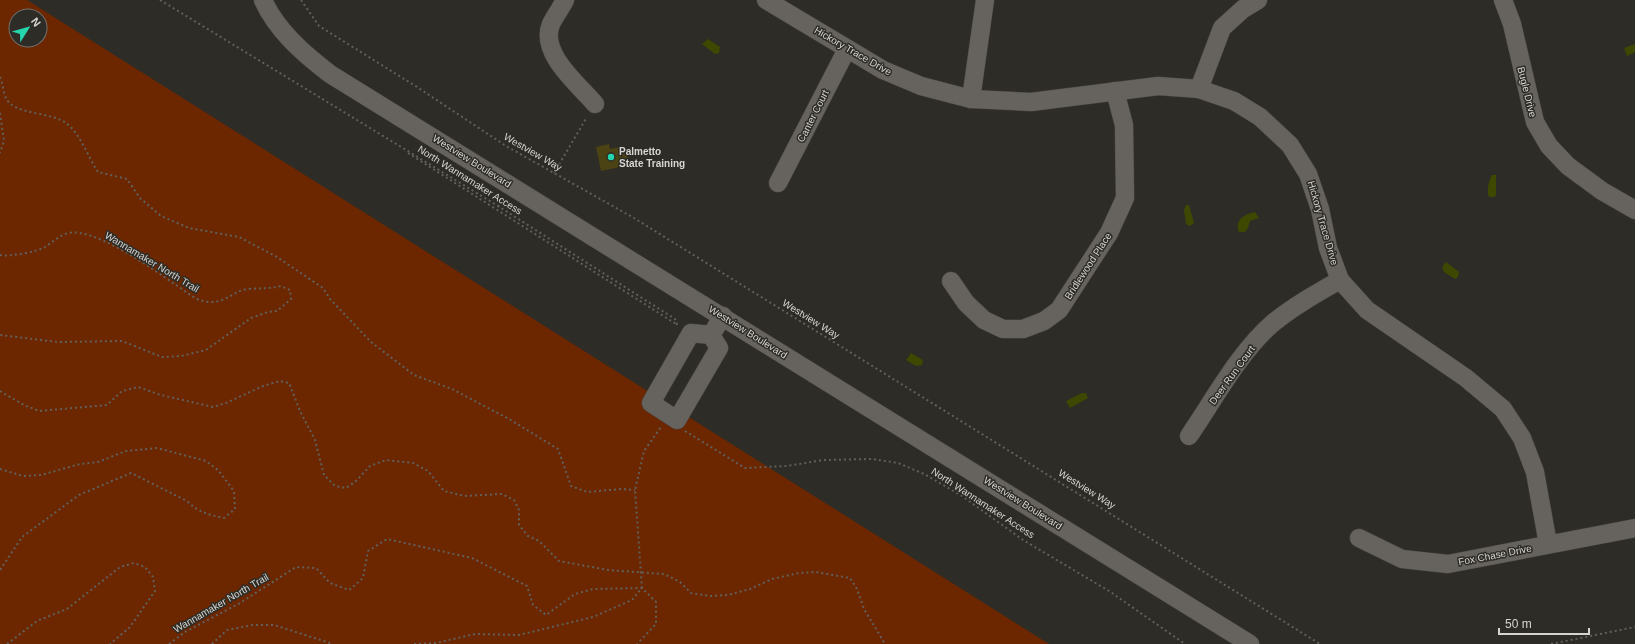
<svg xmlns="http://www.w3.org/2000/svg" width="1635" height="644" font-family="Arial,sans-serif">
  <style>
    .green { fill: #6c2700; fill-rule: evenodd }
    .water { fill: #3e4800 }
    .building { fill: #4b4313 }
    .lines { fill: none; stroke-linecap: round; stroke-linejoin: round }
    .minor-casing { stroke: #4c4a46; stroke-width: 19 }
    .path { stroke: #61605b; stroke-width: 2; stroke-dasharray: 2 3; stroke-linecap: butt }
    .minor { stroke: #66635e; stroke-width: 18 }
    .poi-dot { fill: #25d5ae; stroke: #2e2c27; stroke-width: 1.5 }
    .labels { text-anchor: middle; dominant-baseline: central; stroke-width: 3; stroke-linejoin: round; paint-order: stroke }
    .street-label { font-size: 10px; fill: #d6d5d1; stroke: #2e2c27 }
    .poi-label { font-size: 10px; font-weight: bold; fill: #d6d5d1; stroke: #2e2c27; text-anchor: start }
  </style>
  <rect width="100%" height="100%" fill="#2e2c27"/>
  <path class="green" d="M0 0H27L1049 644H0ZM16 16H40V40H16Z"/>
  <g class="water">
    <path d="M708 39 720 47 719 53 715 54 702 44Z"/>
    <path d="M1635 44V52L1627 56 1624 48Z"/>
    <path d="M1492 175H1496V195L1494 197H1489C1486 191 1489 180 1492 175Z"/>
    <path d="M1186 205H1189L1194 223 1190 226 1186 224 1184 210Z"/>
    <path d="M1255 212 1259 218 1250 221 1248 228 1245 232H1239C1234 220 1245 214 1255 212Z"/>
    <path d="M1446 262 1459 272 1458 277 1455 279 1444 272 1442 267Z"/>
    <path d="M911 353 923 360 922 365 916 366 906 360Z"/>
    <path d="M1082 393H1086L1088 398 1070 408 1066 401Z"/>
  </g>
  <path class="building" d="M609 144 610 149 625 146 629 165 601 171 596 147Z"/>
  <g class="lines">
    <defs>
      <g id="minor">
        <path d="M263 0C277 31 304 54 330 74L1250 644"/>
        <path d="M565 0C561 8 555 16 551 24 539 53 578 84 595 104"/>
        <path d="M766 0 883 70 921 86 971 99 1031 102 1158 86 1199 89 1234 101 1260 117 1290 145 1308 174 1320 209 1328 248 1340 280 1367 310 1466 378 1503 409 1522 438 1535 472 1548 544"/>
        <path d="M1503 0 1512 24 1535 122 1549 146 1568 166 1602 191 1635 210"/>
        <path d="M1199 89 1222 28 1243 9 1258 0"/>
        <path d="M971 99 985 0"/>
        <path d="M778 183 847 49"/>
        <path d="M951 281 966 303 984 320 1003 329H1023L1044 321 1059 310 1109 233 1125 198 1124 125 1115 91"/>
        <path d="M711 335 691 333 651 403 677 420 719 348 711 335 723 316"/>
        <path d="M1189 436C1213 401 1240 351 1273 323 1294 306 1317 293 1340 280"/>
        <path d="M1359 538 1402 559 1448 564 1635 528"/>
      </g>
    </defs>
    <use href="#minor" class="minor-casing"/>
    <g class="path">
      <path d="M160 0 498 206 675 319 678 327"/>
      <path d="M301 0 319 26 417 87 506 146 634 218 1320 644"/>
      <path d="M0 77C3 83 3 94 7 100 17 115 51 112 66 123 80 133 88 157 98 172L127 179 140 198 161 216 189 228 239 237 277 257 323 288 330 299 371 342 414 375 452 389 509 419 558 449 571 486 587 492 622 489 635 490"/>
      <path d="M0 113 4 141 0 153"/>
      <path d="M408 153 676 324"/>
      <path d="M554 173 587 117"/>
      <path d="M498 207 504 199"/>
      <path d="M0 255C10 257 36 252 45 247 56 240 64 230 80 233 109 238 151 268 176 285 187 292 196 302 211 302 227 302 235 290 248 289 260 288 269 289 281 286L290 290 291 299 277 311 268 312 251 318 206 350 181 356 162 357 122 341 58 342 0 335"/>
      <path d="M0 391 24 405 39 411 107 405 122 391 138 387 161 395 213 407 226 403 263 386 280 381 289 383 300 411 315 440 324 475 335 486 346 488 355 482 370 466 386 460 413 463 428 471 444 491 464 496 502 494 514 500 519 510V525L528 536 539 541 559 561 608 570 664 574 680 582 691 593 710 596 728 595 750 589 772 579 799 573 816 572 850 578 857 589 864 609 885 644"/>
      <path d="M685 431 745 468 787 466 823 460 872 459 898 463 924 474 962 496 1023 540 1109 591 1185 644"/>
      <path d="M0 469 23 476 41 475 80 464 98 462 126 451 157 448 206 461 218 470 234 491 235 509 224 518C209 515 198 512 187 501L131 473 79 495 22 537 0 570"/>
      <path d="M7 644 37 621 67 609 120 567 134 563 145 567 153 577 155 591 130 627 110 644"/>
      <path d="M169 644 185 632 240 603 296 567 316 568 330 583 349 590 363 578 368 551 387 539 472 558 527 586 533 605 546 615 575 594 593 589 642 588 656 602V624L637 644"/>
      <path d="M212 644 227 630 253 625H274L333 644"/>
      <path d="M414 644 436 643 475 634 519 635 593 617 632 600 642 588 635 490 644 451 661 427"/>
      <path d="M1551 644 1635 627"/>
    </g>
    <use href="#minor" class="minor"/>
  </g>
  <circle class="poi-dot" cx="611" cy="157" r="4"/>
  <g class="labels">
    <g class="street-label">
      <text transform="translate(853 51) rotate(30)">Hickory Trace Drive</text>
      <text transform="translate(1527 92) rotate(76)">Bugle Drive</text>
      <text transform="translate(813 116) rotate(-63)">Canter Court</text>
      <text transform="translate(533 152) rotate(30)">Westview Way</text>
      <text transform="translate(472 161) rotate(32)">Westview Boulevard</text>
      <text transform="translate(470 180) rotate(32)">North Wannamaker Access</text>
      <text transform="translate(1323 223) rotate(74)">Hickory Trace Drive</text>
      <text transform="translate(152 262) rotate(31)">Wannamaker North Trail</text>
      <text transform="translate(1088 266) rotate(-57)">Bridlewood Place</text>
      <text transform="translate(811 319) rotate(32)">Westview Way</text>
      <text transform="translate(748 332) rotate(32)">Westview Boulevard</text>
      <text transform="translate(1232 375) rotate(-54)">Deer Run Court</text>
      <text transform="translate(1087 489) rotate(32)">Westview Way</text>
      <text transform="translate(983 503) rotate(33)">North Wannamaker Access</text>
      <text transform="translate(1023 503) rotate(32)">Westview Boulevard</text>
      <text transform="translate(1495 555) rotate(-11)">Fox Chase Drive</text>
      <text transform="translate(221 603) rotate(-30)">Wannamaker North Trail</text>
    </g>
    <g class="poi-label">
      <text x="619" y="151">Palmetto<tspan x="619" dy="12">State Training</tspan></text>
    </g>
  </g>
  <g transform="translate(28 28) rotate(53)"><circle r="19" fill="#2e2c27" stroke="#71706b"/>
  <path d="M0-3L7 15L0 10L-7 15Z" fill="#25d5ae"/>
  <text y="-6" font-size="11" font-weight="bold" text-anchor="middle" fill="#d6d5d1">N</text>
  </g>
  <path d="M1499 628v6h90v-6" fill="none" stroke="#d6d5d1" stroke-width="2"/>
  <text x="1505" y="628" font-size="12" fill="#d6d5d1" stroke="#2e2c27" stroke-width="3" paint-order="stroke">50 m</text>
</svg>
